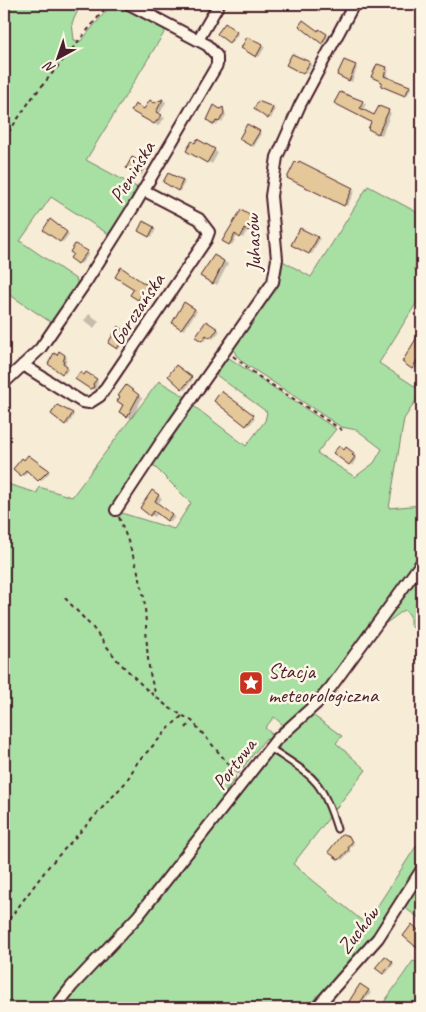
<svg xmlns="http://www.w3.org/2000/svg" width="426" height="1012" font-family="Caveat,sans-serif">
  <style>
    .green { fill: #a8e0a4; stroke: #798068 }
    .shadow { fill: #0003 }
    .building { fill: #e4c899; stroke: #4a1f2b }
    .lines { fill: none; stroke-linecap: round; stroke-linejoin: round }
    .service-casing { stroke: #4a1f2b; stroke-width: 9 }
    .minor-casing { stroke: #4a1f2b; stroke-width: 14 }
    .path { stroke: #4a1f2b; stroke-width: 2; stroke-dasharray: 4 4; stroke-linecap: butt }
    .service { stroke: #fcf5e5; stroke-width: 5 }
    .minor { stroke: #fcf5e5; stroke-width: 10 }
    .labels { text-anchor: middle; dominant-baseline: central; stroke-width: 5; stroke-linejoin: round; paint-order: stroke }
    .street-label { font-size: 21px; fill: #4a1f2b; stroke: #fcf5e5 }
    .poi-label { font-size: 21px; fill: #4a1f2b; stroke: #fcf5e5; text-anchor: start }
  </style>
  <rect width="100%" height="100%" fill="#f7ecd6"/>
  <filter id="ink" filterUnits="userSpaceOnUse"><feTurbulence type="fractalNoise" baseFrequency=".02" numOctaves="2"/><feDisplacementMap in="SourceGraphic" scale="10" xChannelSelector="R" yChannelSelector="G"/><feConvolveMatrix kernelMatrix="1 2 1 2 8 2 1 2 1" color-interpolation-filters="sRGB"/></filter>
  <g filter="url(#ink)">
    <g class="green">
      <path d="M4 4H81L72 23 74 40 81 41 112 4H124L167 28 86 160 140 189 113 237 51 197 20 241 77 280V289L55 325 4 291Z"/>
      <path d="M368 186 422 215V255L414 269 422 276V294L379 363 422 391 404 419 389 508 422 505V556L374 623 370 624 329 686 279 732 276 731 282 724 274 717 265 728 272 734 273 737 270 741 266 738 238 774 233 769 231 772 236 777 226 791 231 794 139 913 52 1008H4V483L37 493 39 487 72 497 159 381 187 398 118 512 174 529 191 503 151 463 191 404 246 446 265 421 267 412 212 372 226 356 336 429 317 453 355 477 374 463 382 449 357 430 341 427 244 363 236 355 232 345 271 291 279 259 311 277Z"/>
      <path d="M422 567V621L416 630 410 625V615L404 610 385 624 381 623Z"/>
      <path d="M311 714 342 736 336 743 366 770 333 812C322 779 306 770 279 751V742Z"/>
      <path d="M272 755C305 767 318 785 331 815L293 864 366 924 422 837V865L386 924 313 1008H58L268 756Z"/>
      <path d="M422 873V920L402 906Z"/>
      <path d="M413 961 422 964V1008H380Z"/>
    </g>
    <g class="shadow">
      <path d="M152 4H176L173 12Z"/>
      <path d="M328 4H339L336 8Z"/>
      <path d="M397 4H408L406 11 396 8Z"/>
      <path d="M227 26 238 34 232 43 230 41Z"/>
      <path d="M319 30 328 36 324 44 318 32Z"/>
      <path d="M248 39 265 47 259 57 243 48Z"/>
      <path d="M293 55 312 64 306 74 288 65Z"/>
      <path d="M345 61 357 68 352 82 338 75Z"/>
      <path d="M378 65 389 70 386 78 411 88 407 96 384 87Z"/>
      <path d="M341 93 366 104 362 111 375 117 379 107 391 113 382 135 369 129 373 121Z"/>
      <path d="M163 100 166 102 159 115 165 118 158 126 133 111H145Z"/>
      <path d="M259 102 275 109 271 119 256 108Z"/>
      <path d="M223 109 226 115 222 122 219 121 217 125 208 120Z"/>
      <path d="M248 126 261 134 254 147 240 139Z"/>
      <path d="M198 140 218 153 212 164 188 150Z"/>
      <path d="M141 158 148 162 142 175 128 168 139 162Z"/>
      <path d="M300 163 355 191 347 206 289 178Z"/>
      <path d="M168 174 185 182 180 191 165 181Z"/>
      <path d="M241 212 257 221 251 231 248 229 243 238 238 235 232 245 223 240Z"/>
      <path d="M53 222 69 234 63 242 44 229Z"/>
      <path d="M144 223 156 229 152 237 140 230Z"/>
      <path d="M300 229 320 239 312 254 292 244Z"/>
      <path d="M75 246 89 254 81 264 72 258Z"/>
      <path d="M215 256 228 264 217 285 202 276Z"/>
      <path d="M147 284 156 292 151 300 144 296 141 301 131 295Z"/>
      <path d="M185 303 197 311 184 330 174 323Z"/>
      <path d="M89 314 99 321 94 328 84 321Z"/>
      <path d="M207 322 220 331 213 339 209 336 205 341 197 336Z"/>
      <path d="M118 328 129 334 119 349 109 343Z"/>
      <path d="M422 332V357L415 369 403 362Z"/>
      <path d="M59 353 67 357 65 366 69 368 65 374 50 363Z"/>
      <path d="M176 367 193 379 185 390 182 388Z"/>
      <path d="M87 373 98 381 96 388 93 390 77 379 85 376Z"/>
      <path d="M130 389 142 398 132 419 120 411Z"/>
      <path d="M224 394 255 418 249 426 247 424Z"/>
      <path d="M57 406 74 415 68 425 52 414Z"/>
      <path d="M349 450 356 455 354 457 356 459 352 466 344 451Z"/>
      <path d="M22 460 39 463 50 472 41 481 28 471 24 476 21 475Z"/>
      <path d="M156 494 162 498 158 504 175 517 171 522 158 513 155 517 151 515Z"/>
      <path d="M348 837 354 843 349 850 351 851 342 860 339 858Z"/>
      <path d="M388 959 394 964 386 974 383 973Z"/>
      <path d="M361 986 371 993 358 1008 349 1002Z"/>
    </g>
    <g class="building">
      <path d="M303 20 318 31 319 29 327 34 322 44 299 26Z"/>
      <path d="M225 23 237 32 229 43 217 34Z"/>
      <path d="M247 37 263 44 256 57 241 48Z"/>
      <path d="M292 54 310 62 303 74 286 65Z"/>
      <path d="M344 60 356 65 349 81 337 75Z"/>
      <path d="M377 64 387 67 384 76 410 86 405 96 381 86 382 82 371 77Z"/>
      <path d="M340 92 363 101 360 108 374 115 379 106 389 110 378 134 368 129 371 122 334 103Z"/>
      <path d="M163 99 156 112 162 115 154 124 131 111 135 104 144 109 150 100 154 103Z"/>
      <path d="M258 101 273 107 268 119 254 109Z"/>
      <path d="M214 105 220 109 223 107 224 113 219 122 216 121 214 125 207 120Z"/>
      <path d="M247 124 260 131 251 146 239 139Z"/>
      <path d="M197 139 215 149 207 163 186 151 192 141 195 143Z"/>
      <path d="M140 156 147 160 139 175 126 168 132 157 138 160Z"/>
      <path d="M299 161 353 188 344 206 287 178 295 162 298 163Z"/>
      <path d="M168 173 183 180 178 191 163 182Z"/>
      <path d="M241 210 256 219 248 231 245 229 240 238 235 234 229 245 222 241Z"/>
      <path d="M50 219 67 232 60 242 43 230Z"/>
      <path d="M143 221 154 227 149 237 138 231Z"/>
      <path d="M300 228 318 237 309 254 291 245Z"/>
      <path d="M75 244 88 251 78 264 70 258 73 254 70 252Z"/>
      <path d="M214 255 224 261 213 284 200 276Z"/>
      <path d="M121 267 145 284 147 282 153 286 151 288 155 290 148 300 141 295 138 300 130 295 134 289 115 277Z"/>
      <path d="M184 302 195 309 181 329 172 323Z"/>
      <path d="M206 321 218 329 210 338 206 335 202 341 195 337Z"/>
      <path d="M118 326 127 332 117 349 108 343Z"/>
      <path d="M422 329V352L412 369 402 362Z"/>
      <path d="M59 351 65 355 63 363 67 366 62 374 48 364 54 353 57 355Z"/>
      <path d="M176 365 192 377 182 389 168 376Z"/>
      <path d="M80 372 84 375 86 372 97 379 93 384 94 387 90 389 75 379Z"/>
      <path d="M126 385 139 395 127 417 119 412 123 405 117 401 120 397 118 396Z"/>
      <path d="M221 391 254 415 246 426 214 401Z"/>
      <path d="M57 405 73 413 65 425 51 414Z"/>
      <path d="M339 446 344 450 346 447 354 453 352 455 355 457 349 465 333 453Z"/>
      <path d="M28 455 49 470 38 481 26 470 21 476 13 469 22 458 24 460Z"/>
      <path d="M152 490 159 495 155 501 172 514 167 521 154 511 150 516 140 508Z"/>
      <path d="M342 834 349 836 352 842 348 847 349 849 339 860 328 852Z"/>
      <path d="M412 924 422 934V952L403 936Z"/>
      <path d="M385 956 393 962 383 974 375 968Z"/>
      <path d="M360 984 369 990 356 1008 348 1003Z"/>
    </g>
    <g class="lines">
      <defs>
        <path id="service" d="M270 748C313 777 321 777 337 829"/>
        <g id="minor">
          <path d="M198 40 219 4"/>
          <path d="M23 365 82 402 89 403 100 396 206 240 209 232 199 219 143 190"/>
          <path d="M4 383 40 349 86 282 136 203 217 65V56L207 45 129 4"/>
          <path d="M116 510 161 442 273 282 277 259 271 196 277 157 300 105 354 4"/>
          <path d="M55 1008 72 986 138 916 276 740 317 703 331 687 422 562"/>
          <path d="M316 1008 378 938 422 869"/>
        </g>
      </defs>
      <use href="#service" class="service-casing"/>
      <use href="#minor" class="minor-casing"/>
      <g class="path">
        <path d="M4 139 32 98 109 4"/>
        <path d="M233 356 258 376 345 432"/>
        <path d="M119 517C129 544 139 569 144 598 148 631 144 666 157 697"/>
        <path d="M65 598 93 628 117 660 145 688 168 707 192 721 237 774"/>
        <path d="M186 728 191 722"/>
        <path d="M4 926 49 866 126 782 137 763 171 726 183 715"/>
      </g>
      <use href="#service" class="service"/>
      <use href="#minor" class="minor"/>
    </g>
  </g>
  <defs>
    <symbol id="sight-square" viewBox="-11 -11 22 22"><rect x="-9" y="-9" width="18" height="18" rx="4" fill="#c8321e" stroke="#fcf5e5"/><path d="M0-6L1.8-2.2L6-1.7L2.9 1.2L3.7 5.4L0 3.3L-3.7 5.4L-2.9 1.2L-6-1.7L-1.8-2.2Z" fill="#fff"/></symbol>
  </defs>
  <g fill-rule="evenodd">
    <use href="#sight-square" x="237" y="669" width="28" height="28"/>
  </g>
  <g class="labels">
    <g class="street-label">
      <text transform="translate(132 172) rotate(-59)">Pienińska</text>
      <text transform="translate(253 243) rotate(-92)">Juhasów</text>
      <text transform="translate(137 309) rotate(-56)">Gorczańska</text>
      <text transform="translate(234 764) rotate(-53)">Portowa</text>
      <text transform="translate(358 930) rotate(-52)">Zuchów</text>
    </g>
    <g class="poi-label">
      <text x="268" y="671">Stacja<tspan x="268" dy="24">meteorologiczna</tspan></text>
    </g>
  </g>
  <rect width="426" height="1012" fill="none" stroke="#fcf5e5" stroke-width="20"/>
  <rect x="10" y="10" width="406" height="992" fill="none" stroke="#4a1f2b" stroke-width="2" filter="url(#ink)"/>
  <g transform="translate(58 58) rotate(220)" stroke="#fcf5e5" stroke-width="4" paint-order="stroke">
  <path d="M0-4L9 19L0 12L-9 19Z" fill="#4a1f2b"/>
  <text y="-8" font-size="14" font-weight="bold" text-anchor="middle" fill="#4a1f2b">N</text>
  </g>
</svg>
